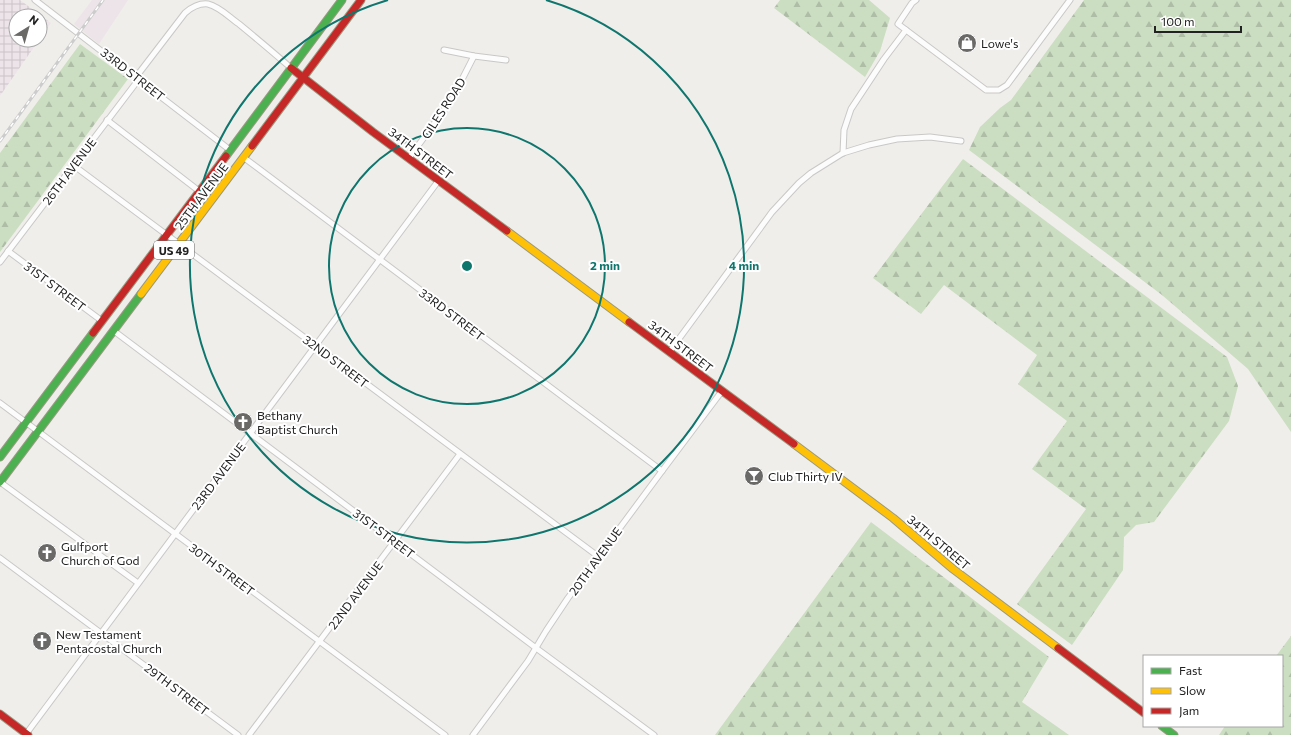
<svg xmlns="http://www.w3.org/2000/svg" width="1291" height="735" font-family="Commissioner,sans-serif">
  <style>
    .industrial { fill: url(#industrial-grid) }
    .railway { fill: #ede4e9 }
    .forest { fill: url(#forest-firs) }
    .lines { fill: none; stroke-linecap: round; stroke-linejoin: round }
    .street-casing { stroke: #c9c8c7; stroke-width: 7 }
    .fast-casing { stroke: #999a82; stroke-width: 9 }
    .slow-casing { stroke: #999a82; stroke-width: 9 }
    .jam-casing { stroke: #999a82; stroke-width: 9 }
    .street { stroke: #fdfcfc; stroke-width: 5 }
    .fast { stroke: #4caf50; stroke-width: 7 }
    .slow { stroke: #ffc107; stroke-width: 7 }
    .jam { stroke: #c62828; stroke-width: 7 }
    .rail-casing { stroke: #ccc; stroke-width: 3 }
    .rail { stroke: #fff; stroke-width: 1.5; stroke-dasharray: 4.5; stroke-linecap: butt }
    .ring { fill: none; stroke: #0f766e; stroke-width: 2 }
    .labels { text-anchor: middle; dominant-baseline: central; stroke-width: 4; stroke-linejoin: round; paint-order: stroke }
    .shield { fill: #fff; stroke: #646464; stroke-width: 1 }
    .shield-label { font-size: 11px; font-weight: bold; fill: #222 }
    .poi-label { font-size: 12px; fill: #222; stroke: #fff; text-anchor: start }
    .street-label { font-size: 12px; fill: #222; stroke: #fff }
    .centre { fill: #0f766e; stroke: #fff; stroke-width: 2 }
    .ring-label { font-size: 12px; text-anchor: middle; font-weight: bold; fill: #0f766e; stroke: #fff; stroke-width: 4; stroke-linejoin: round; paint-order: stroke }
  </style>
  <defs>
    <pattern id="industrial-grid" width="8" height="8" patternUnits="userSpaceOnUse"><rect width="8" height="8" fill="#ede4e9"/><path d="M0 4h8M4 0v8" fill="none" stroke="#cbc3c8"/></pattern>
    <pattern id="forest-firs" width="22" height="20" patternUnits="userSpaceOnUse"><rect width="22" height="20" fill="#cbdec1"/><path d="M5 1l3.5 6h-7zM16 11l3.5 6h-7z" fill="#aebea6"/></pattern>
  </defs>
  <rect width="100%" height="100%" fill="#f0eeeb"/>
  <path class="industrial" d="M0 0H20L51 23 40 38V16H16V40H39L0 96Z"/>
  <path class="railway" d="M92 0H128L99 44 74 24Z"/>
  <g class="forest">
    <path d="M780 0H869L890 18 880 51 865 77 774 8Z"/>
    <path d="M1084 0H1291V432L1248 369 1162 295 969 150 980 127 1000 108 1011 100Z"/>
    <path d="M80 44 128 79 0 252V153Z"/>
    <path d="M963 159 1227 357 1238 386 1229 421 1154 522 1136 525 1124 537 1123 570 1072 645 1017 604 1086 509 1032 469 1067 421 1018 384 1037 355 944 285 921 314 873 278Z"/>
    <path d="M871 522 1049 657 1022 702 1069 735H715Z"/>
    <path d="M1291 636V735H1219L1225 726H1282V656H1276Z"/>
  </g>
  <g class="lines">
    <defs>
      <g id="street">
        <path d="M35 0 230 150"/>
        <path d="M916 0 912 3 898 24 986 90H999L1007 85 1070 0"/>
        <path d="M444 50 474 56 506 60"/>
        <path d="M136 77 185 13C192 7 199 3 208 4 220 7 229 17 239 24 256 38 274 53 291 68"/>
        <path d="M107 120 199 191"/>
        <path d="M843 153 844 130 851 109 884 59 906 30"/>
        <path d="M243 157 662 471"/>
        <path d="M409 158 452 99 474 56"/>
        <path d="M73 165 599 557"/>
        <path d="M8 251 102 321"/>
        <path d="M0 262 139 79"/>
        <path d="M114 331 536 648 654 735"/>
        <path d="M670 351 772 212 799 183 811 173 843 153 869 145 897 139 930 137 961 141"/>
        <path d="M0 403 445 735"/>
        <path d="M0 482 138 583"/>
        <path d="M0 558 238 735"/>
        <path d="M26 734 439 180"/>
        <path d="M249 735 460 454"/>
        <path d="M473 735 528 661 546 631 568 598 662 471 722 391"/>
      </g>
      <g id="fast">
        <path d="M226 156 342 0"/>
        <path d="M0 457 93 333"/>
        <path d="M0 482 141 294"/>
        <path d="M1162 726 1174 735"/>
      </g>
      <g id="slow">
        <path d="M507 231 629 322"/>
        <path d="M141 294 252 146"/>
        <path d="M794 444 893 518 953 569 1058 648"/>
      </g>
      <g id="jam">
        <path d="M291 68 373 132 507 231"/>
        <path d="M252 146 361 0"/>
        <path d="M629 322 794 444"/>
        <path d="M93 333 226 156"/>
        <path d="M1058 648 1144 713"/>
        <path d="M0 714 28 735"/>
      </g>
    </defs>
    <use href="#street" class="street-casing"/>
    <use href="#fast" class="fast-casing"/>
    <use href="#slow" class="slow-casing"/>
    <use href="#jam" class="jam-casing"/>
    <use href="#street" class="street"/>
    <use href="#fast" class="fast"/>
    <use href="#slow" class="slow"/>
    <use href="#jam" class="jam"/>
    <defs>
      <path id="rail" d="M0 141 103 0"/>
    </defs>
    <use href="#rail" class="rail-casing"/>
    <use href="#rail" class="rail"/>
  </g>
  <g class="ring">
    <circle cx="467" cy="266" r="138"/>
    <path d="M546 0A277 277 0 1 1 388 0"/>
  </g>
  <defs>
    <symbol id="shop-disc" viewBox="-11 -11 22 22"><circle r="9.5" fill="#6a6968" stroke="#fff"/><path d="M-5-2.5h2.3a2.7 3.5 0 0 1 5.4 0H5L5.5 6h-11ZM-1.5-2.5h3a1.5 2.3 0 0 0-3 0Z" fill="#fff"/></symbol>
    <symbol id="church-disc" viewBox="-11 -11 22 22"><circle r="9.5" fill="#6a6968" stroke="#fff"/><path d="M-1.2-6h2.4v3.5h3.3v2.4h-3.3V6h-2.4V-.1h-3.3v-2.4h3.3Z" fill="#fff"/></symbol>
    <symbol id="bar-disc" viewBox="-11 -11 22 22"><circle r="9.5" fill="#6a6968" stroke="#fff"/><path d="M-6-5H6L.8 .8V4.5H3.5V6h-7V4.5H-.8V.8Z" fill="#fff"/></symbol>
  </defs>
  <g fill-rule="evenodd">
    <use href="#shop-disc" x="956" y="32" width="22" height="22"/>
    <use href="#church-disc" x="232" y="411" width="22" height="22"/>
    <use href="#bar-disc" x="743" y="465" width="22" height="22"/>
    <use href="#church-disc" x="36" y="542" width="22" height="22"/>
    <use href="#church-disc" x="31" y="630" width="22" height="22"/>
  </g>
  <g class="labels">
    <rect class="shield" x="154" y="241" width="40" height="18" rx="3"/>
    <g class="shield-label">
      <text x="174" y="250">US 49</text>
    </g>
    <g class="poi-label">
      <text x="981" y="43">Lowe's</text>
      <text x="257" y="415">Bethany<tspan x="257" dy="14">Baptist Church</tspan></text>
      <text x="768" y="476">Club Thirty IV</text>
      <text x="61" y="546">Gulfport<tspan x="61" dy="14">Church of God</tspan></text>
      <text x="56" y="634">New Testament<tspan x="56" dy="14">Pentacostal Church</tspan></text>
    </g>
    <g class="street-label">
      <text transform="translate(133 74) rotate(38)">33RD STREET</text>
      <text transform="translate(443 108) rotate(-57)">GILES ROAD</text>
      <text transform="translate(421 153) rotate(37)">34TH STREET</text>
      <text transform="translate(69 171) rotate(-53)">26TH AVENUE</text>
      <text transform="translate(201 196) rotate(-53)">25TH AVENUE</text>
      <text transform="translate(55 286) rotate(37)">31ST STREET</text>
      <text transform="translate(452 314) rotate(37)">33RD STREET</text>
      <text transform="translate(681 346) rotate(37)">34TH STREET</text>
      <text transform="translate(336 361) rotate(37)">32ND STREET</text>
      <text transform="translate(218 476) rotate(-53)">23RD AVENUE</text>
      <text transform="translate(384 533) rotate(37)">31ST STREET</text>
      <text transform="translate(939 542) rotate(40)">34TH STREET</text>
      <text transform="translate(595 561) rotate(-54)">20TH AVENUE</text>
      <text transform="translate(222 569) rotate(37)">30TH STREET</text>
      <text transform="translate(355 595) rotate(-53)">22ND AVENUE</text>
      <text transform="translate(177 689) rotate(37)">29TH STREET</text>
    </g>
  </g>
  <circle cx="467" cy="266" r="6" class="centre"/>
  <g class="ring-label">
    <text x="605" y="270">2 min</text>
    <text x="744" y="270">4 min</text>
  </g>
  <rect x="1143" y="655" width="140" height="72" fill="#ffffff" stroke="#a7a7a7"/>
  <rect x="1151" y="668" width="20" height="6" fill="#4caf50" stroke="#a7a7a7"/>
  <text x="1179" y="675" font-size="12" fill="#222222">Fast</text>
  <rect x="1151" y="688" width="20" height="6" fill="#ffc107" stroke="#a7a7a7"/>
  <text x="1179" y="695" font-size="12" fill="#222222">Slow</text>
  <rect x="1151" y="708" width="20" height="6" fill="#c62828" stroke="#a7a7a7"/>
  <text x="1179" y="715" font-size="12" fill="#222222">Jam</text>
  <g transform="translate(28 28) rotate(37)"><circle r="19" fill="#ffffff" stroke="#a7a7a7"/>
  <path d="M0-3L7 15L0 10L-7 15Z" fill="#6a6968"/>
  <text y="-6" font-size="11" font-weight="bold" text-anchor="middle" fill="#222222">N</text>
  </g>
  <path d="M1155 26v6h86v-6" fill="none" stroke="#222222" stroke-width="2"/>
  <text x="1161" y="26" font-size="12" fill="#222222" stroke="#ffffff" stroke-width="3" paint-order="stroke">100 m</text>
</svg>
